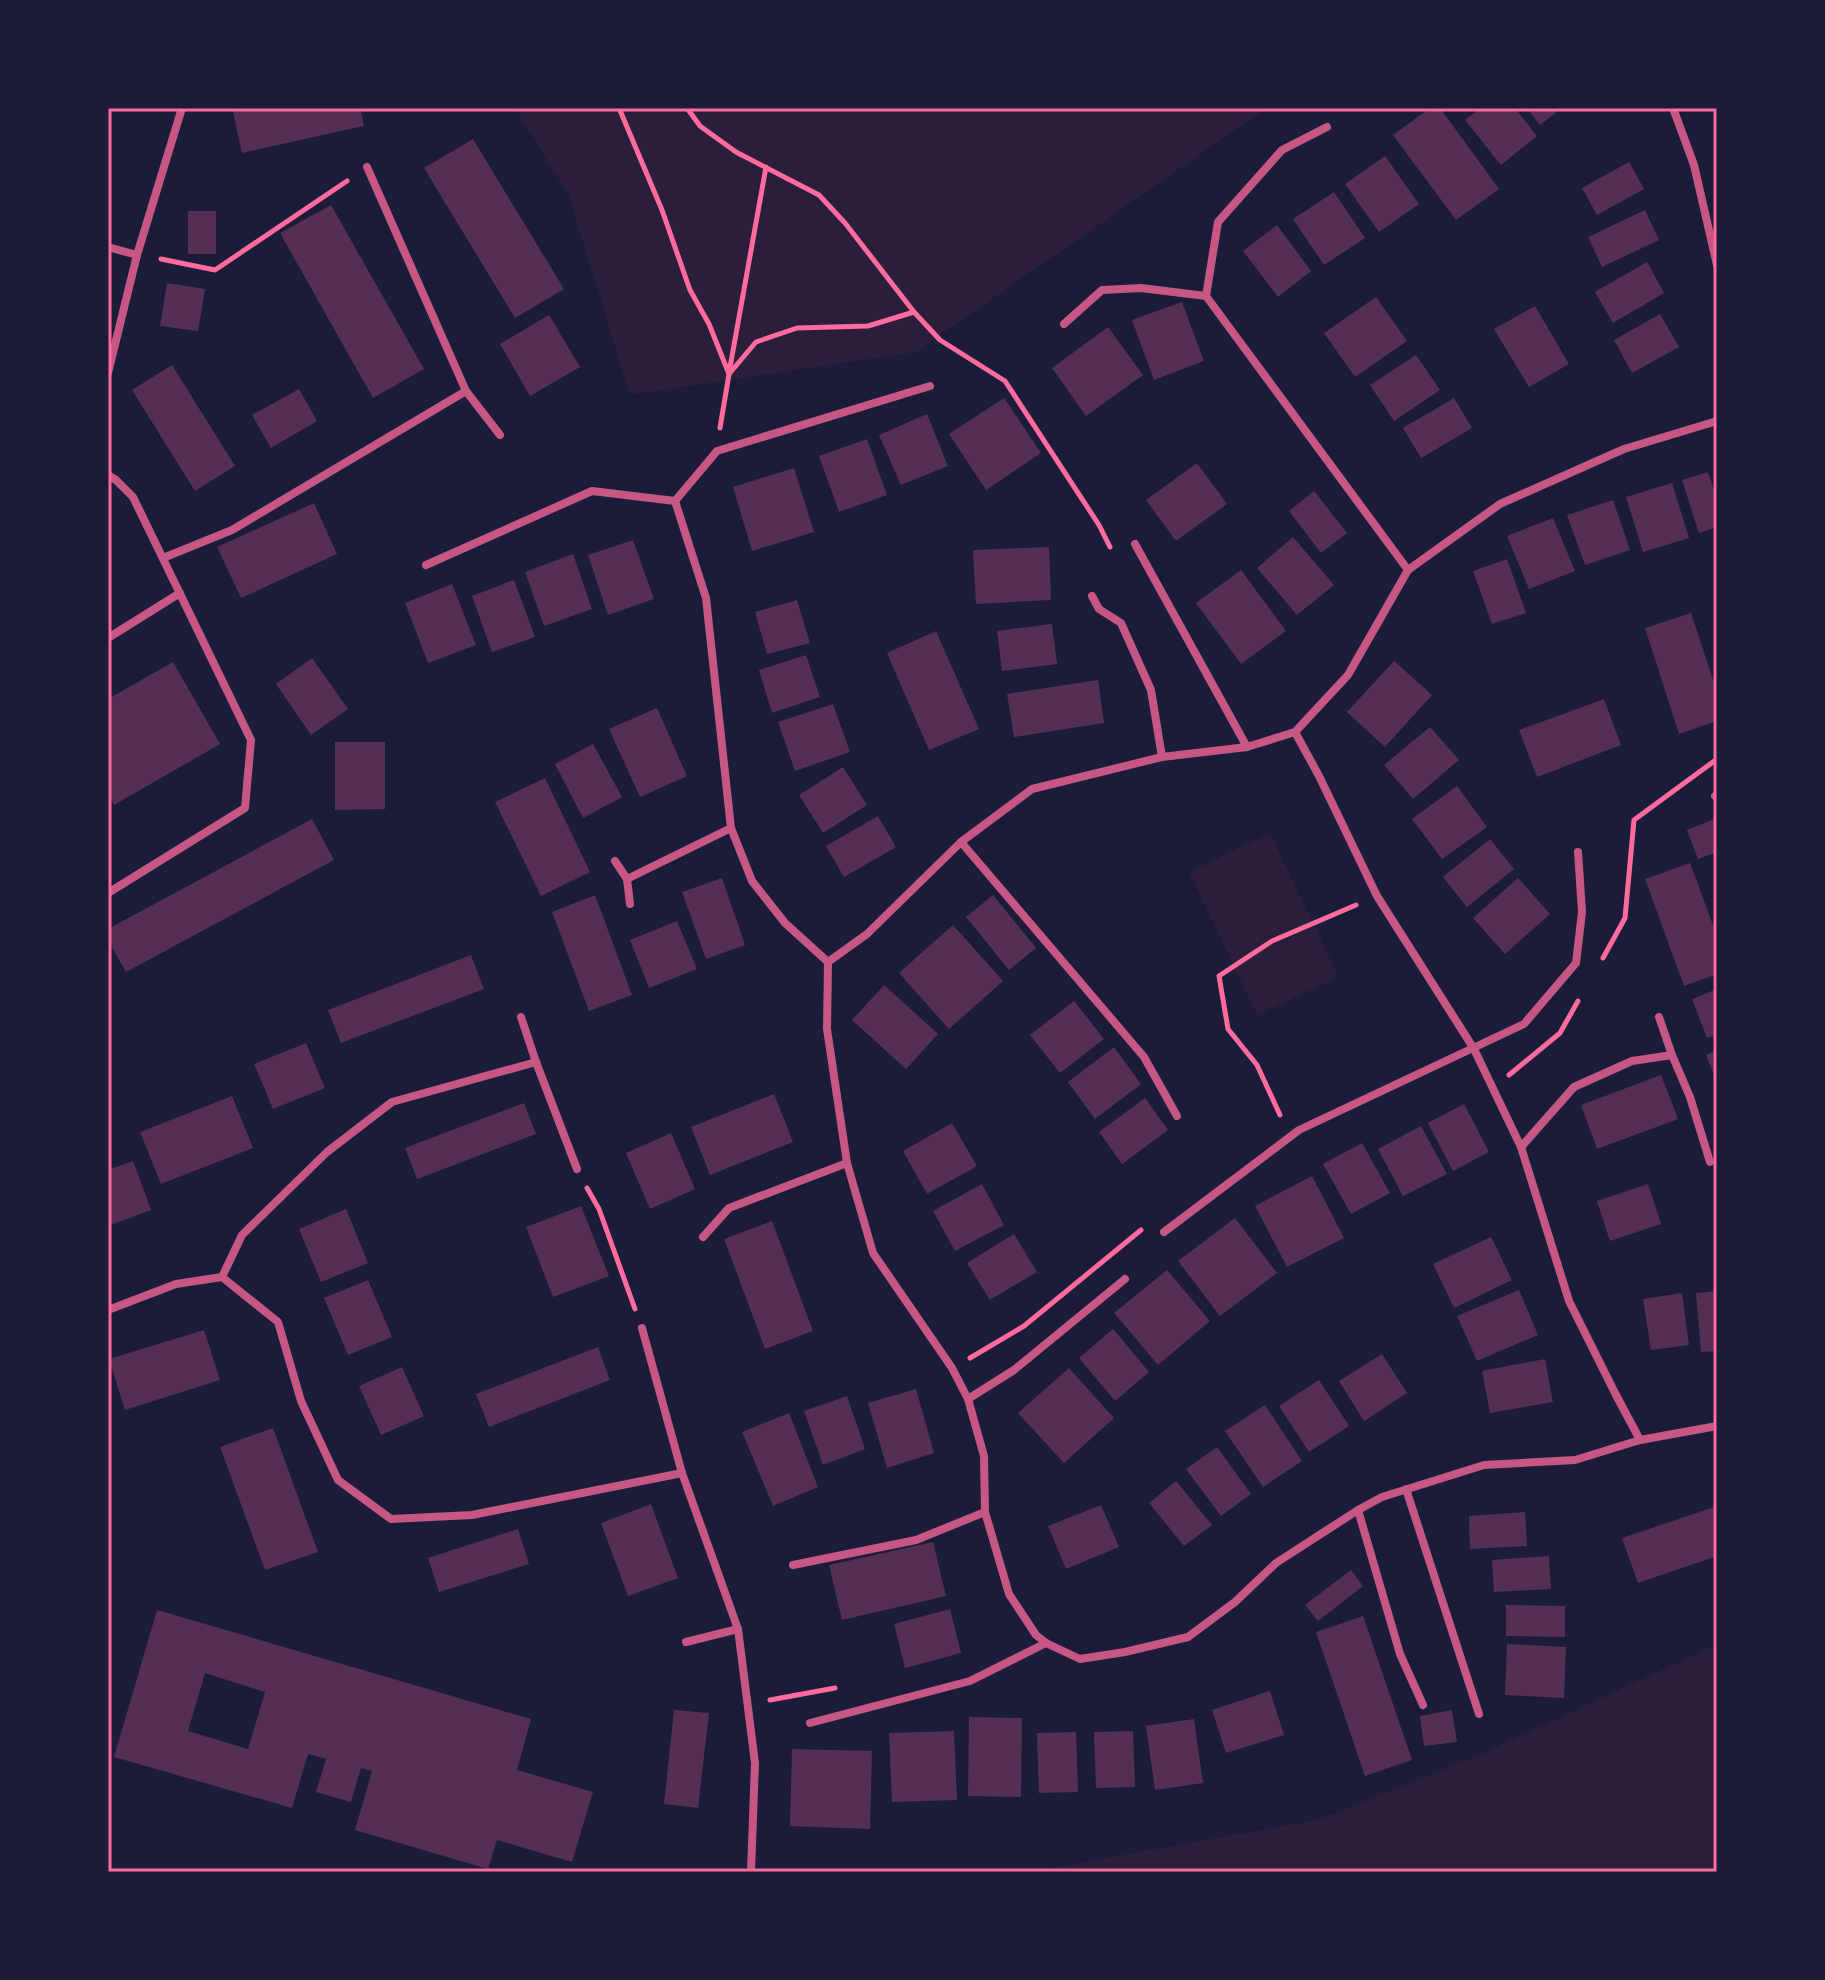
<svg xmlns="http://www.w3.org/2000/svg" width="1825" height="1980" font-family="'Work Sans',sans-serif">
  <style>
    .green { fill: #2a1e3b }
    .building { fill: #542f53; fill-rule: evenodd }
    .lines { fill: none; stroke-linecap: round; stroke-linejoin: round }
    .path { stroke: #ff6b9d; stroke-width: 5 }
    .minor { stroke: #c65784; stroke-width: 8 }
    .neatline { fill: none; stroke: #ff6b9d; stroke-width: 3 }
  </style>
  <rect width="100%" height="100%" fill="#1b1b3a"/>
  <g class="green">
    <path d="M515 108H1267L916 352 630 395 568 194Z"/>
    <path d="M1270 833 1339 977 1257 1015 1189 872Z"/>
    <path d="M1717 1644V1872H1028L1317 1820 1481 1754Z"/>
  </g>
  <g class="building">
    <path d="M232 108H360L364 126 242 153Z"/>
    <path d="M1430 108H1440L1499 189 1456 220 1393 135Z"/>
    <path d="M1481 108H1515L1537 136 1501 165 1465 120Z"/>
    <path d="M1527 108H1562L1540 125Z"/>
    <path d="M473 139 564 289 515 318 424 168Z"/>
    <path d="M1385 156 1419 204 1379 232 1345 184Z"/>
    <path d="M1629 162 1644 189 1597 215 1582 188Z"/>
    <path d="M1334 192 1365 238 1324 265 1293 219Z"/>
    <path d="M331 205 424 369 373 398 280 233Z"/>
    <path d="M1645 210 1659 240 1602 267 1588 237Z"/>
    <rect x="188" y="211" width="28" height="43"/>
    <path d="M1277 225 1311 271 1278 297 1243 251Z"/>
    <path d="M1647 262 1664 293 1613 323 1595 292Z"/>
    <path d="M167 283 205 289 198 331 160 326Z"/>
    <path d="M1376 297 1407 341 1355 377 1324 333Z"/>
    <path d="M1182 302 1204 361 1154 380 1132 320Z"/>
    <path d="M1535 306 1569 364 1529 387 1494 329Z"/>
    <path d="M1660 314 1679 347 1632 373 1614 340Z"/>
    <path d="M549 315 580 367 530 396 500 344Z"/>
    <path d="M1108 327 1143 375 1086 416 1052 368Z"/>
    <path d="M1416 355 1440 390 1394 421 1370 385Z"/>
    <path d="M172 365 235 466 195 491 132 390Z"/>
    <path d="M299 389 317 421 271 448 252 415Z"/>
    <path d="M1004 398 1041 453 986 490 949 434Z"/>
    <path d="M1454 398 1472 428 1421 458 1403 428Z"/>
    <path d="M927 414 948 466 901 485 879 435Z"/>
    <path d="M867 439 887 495 839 512 819 456Z"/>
    <path d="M1197 463 1227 504 1176 541 1146 500Z"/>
    <path d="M794 468 814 532 752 551 733 487Z"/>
    <path d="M1708 472 1717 500V527L1699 533 1682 480Z"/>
    <path d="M1672 483 1689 538 1643 552 1626 497Z"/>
    <path d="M1314 491 1347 533 1321 553 1289 511Z"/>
    <path d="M1613 500 1630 550 1585 565 1567 515Z"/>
    <path d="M314 503 337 554 241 598 217 547Z"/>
    <path d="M1553 518 1575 571 1529 589 1507 536Z"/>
    <path d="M1293 537 1334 585 1297 615 1257 568Z"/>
    <path d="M633 540 654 599 608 615 588 555Z"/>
    <path d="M1049 547 1051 600 976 604 973 550Z"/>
    <path d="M573 554 592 609 544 626 525 572Z"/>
    <path d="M1507 559 1526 613 1492 624 1473 571Z"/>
    <path d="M1241 570 1286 631 1241 664 1196 603Z"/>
    <path d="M514 580 535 637 492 652 472 596Z"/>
    <path d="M452 584 476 645 428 663 405 603Z"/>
    <path d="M797 600 810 643 767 654 755 612Z"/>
    <path d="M1691 613 1717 692V721L1679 734 1645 628Z"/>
    <path d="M1052 624 1057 664 1002 671 997 631Z"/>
    <path d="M936 631 979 729 929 750 887 653Z"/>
    <path d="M806 655 820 697 772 713 759 670Z"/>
    <path d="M312 658 348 709 311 735 276 684Z"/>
    <path d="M1394 661 1432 695 1385 747 1347 712Z"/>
    <path d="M173 662 220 744 114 805 108 794V699Z"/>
    <path d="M1098 680 1104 723 1014 737 1007 694Z"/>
    <path d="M1604 699 1621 745 1537 777 1519 730Z"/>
    <path d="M833 704 850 752 795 771 778 722Z"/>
    <path d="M657 708 687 776 640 797 609 729Z"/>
    <path d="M1430 727 1459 760 1413 799 1384 765Z"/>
    <path d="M335 742H385V809L335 810Z"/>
    <path d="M593 744 622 797 583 818 555 764Z"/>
    <path d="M843 767 867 805 823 833 799 795Z"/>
    <path d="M545 778 590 872 541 896 495 802Z"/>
    <path d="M1457 786 1487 827 1442 859 1412 819Z"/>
    <path d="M878 816 896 847 844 877 826 846Z"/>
    <path d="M1717 818V852L1698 859 1687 830Z"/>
    <path d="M312 819 334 860 126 972 108 940V929Z"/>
    <path d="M1490 839 1514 869 1467 907 1443 877Z"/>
    <path d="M1690 863 1717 936V974L1684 986 1645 879Z"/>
    <path d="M722 878 745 945 706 959 682 892Z"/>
    <path d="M1518 878 1550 914 1505 954 1473 918Z"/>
    <path d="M595 895 632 995 589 1011 552 912Z"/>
    <path d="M993 895 1036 948 1009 970 966 917Z"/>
    <path d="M677 921 697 969 649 988 630 940Z"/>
    <path d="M953 925 1003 981 949 1029 899 973Z"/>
    <path d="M471 955 484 989 341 1043 328 1010Z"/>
    <path d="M884 985 938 1034 906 1069 852 1020Z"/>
    <path d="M1717 989V1035L1707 1038 1692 999Z"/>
    <path d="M1074 1001 1104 1039 1060 1073 1030 1035Z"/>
    <path d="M306 1043 325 1088 273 1109 254 1064Z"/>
    <path d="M1114 1047 1141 1084 1095 1119 1068 1082Z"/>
    <path d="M1717 1050V1082L1706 1055Z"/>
    <path d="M1661 1075 1678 1119 1597 1149 1581 1105Z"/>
    <path d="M774 1094 793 1142 710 1175 691 1127Z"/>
    <path d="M232 1096 253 1148 161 1184 140 1132Z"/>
    <path d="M1145 1098 1168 1130 1122 1164 1099 1132Z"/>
    <path d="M524 1103 536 1134 417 1179 405 1148Z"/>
    <path d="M1464 1104 1489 1152 1453 1171 1428 1123Z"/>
    <path d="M952 1123 977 1166 927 1194 903 1151Z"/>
    <path d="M1421 1126 1447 1174 1403 1196 1378 1149Z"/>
    <path d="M671 1133 695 1189 650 1209 626 1153Z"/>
    <path d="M1362 1143 1390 1193 1351 1214 1323 1164Z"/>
    <path d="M133 1161 151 1210 108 1226V1170Z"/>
    <path d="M1312 1176 1344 1238 1287 1267 1255 1206Z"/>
    <path d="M982 1184 1004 1225 955 1251 933 1211Z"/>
    <path d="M1648 1184 1661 1224 1610 1241 1597 1201Z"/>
    <path d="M581 1206 609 1276 553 1297 526 1227Z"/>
    <path d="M346 1209 368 1263 321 1282 299 1229Z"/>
    <path d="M1235 1218 1277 1273 1220 1316 1178 1261Z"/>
    <path d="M772 1221 813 1331 765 1349 724 1239Z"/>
    <path d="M1014 1234 1037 1272 990 1300 967 1263Z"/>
    <path d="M1491 1237 1512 1280 1454 1308 1433 1264Z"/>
    <path d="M1167 1270 1210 1321 1158 1365 1114 1313Z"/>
    <path d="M368 1280 392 1337 348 1355 324 1298Z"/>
    <path d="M1519 1290 1538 1335 1477 1361 1457 1316Z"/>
    <path d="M1717 1291V1351L1701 1352 1696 1293Z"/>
    <path d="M1682 1293 1689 1345 1651 1350 1643 1299Z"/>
    <path d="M1113 1329 1149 1372 1115 1401 1079 1358Z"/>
    <path d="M204 1330 220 1380 125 1410 109 1359Z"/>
    <path d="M598 1347 610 1380 489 1427 476 1394Z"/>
    <path d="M1382 1354 1407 1393 1364 1421 1339 1381Z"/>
    <path d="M1545 1359 1553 1402 1490 1413 1482 1371Z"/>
    <path d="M402 1367 424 1416 381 1435 359 1386Z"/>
    <path d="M1069 1368 1114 1418 1064 1463 1018 1413Z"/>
    <path d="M1319 1380 1349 1426 1309 1452 1279 1406Z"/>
    <path d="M916 1389 934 1453 887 1468 868 1403Z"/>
    <path d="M847 1396 865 1449 823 1465 804 1411Z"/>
    <path d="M1265 1405 1302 1461 1263 1487 1225 1431Z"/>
    <path d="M789 1413 818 1487 773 1506 742 1432Z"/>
    <path d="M273 1428 318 1552 265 1570 220 1447Z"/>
    <path d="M1217 1447 1251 1494 1221 1516 1186 1469Z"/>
    <path d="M1176 1481 1212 1525 1184 1546 1149 1503Z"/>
    <path d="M651 1504 678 1578 628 1596 601 1523Z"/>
    <path d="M1101 1505 1119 1547 1066 1569 1048 1526Z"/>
    <path d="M1717 1506V1556L1638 1583 1622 1538Z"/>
    <path d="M1525 1512 1527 1546 1470 1549 1469 1516Z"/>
    <path d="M518 1529 529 1564 439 1592 428 1558Z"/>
    <path d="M933 1542 946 1596 842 1620 829 1565Z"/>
    <path d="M1549 1556 1551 1589 1494 1592 1492 1560Z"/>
    <path d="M1351 1570 1363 1586 1318 1621 1305 1605Z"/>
    <path d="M1506 1605 1565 1606V1637L1506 1636Z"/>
    <path d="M950 1609 961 1653 905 1668 894 1624Z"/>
    <path d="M157 1610 531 1719 517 1770 593 1792 572 1862 497 1840 488 1869 355 1830 372 1771 361 1768 351 1802 316 1792 326 1759 308 1754 292 1808 114 1757ZM205 1673 265 1692 248 1749 188 1731Z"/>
    <path d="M1363 1616 1412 1760 1365 1776 1316 1632Z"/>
    <path d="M1507 1644 1566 1647 1564 1698 1505 1695Z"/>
    <path d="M1270 1691 1284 1735 1226 1753 1212 1710Z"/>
    <path d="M674 1710 709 1713 698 1808 664 1804Z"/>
    <path d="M1452 1710 1457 1742 1424 1746 1420 1716Z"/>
    <path d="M969 1717 1022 1718 1021 1797 968 1796Z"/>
    <path d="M1194 1719 1203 1783 1155 1790 1146 1726Z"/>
    <path d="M954 1731 957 1800 892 1802 889 1733Z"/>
    <path d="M1133 1731 1135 1787 1096 1788 1094 1732Z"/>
    <path d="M1076 1732 1078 1792 1039 1793 1037 1733Z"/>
    <path d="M792 1749 872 1751 870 1829 790 1826Z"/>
  </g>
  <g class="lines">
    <g class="path">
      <path d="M619 108 662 210 690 290 709 324 729 374"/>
      <path d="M687 108 700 126 736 152 819 195 845 223 914 312 940 340 1005 381 1099 525 1110 547"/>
      <path d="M161 259 215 270 347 181"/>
      <path d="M729 373 766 167"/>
      <path d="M720 428 729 374 756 342 797 328 868 326 914 312"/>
      <path d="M1603 958 1625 918 1634 820 1717 759"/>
      <path d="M1509 1075 1560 1033 1578 1001"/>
      <path d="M1280 1115 1257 1065 1228 1029 1219 976 1272 941 1356 905"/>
      <path d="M587 1188 599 1209 635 1309"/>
      <path d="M970 1358 1024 1326 1141 1230"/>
      <path d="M770 1700 835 1688"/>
    </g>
    <g class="minor">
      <path d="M1673 108 1694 165 1717 265"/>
      <path d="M108 247 137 255"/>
      <path d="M1206 296 1218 222 1282 150 1327 127"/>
      <path d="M1064 324 1102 290 1141 288 1206 296 1408 570"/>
      <path d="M108 373 137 255 182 108"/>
      <path d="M466 391 500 435"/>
      <path d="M1717 421 1624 449 1500 504 1408 570 1348 675 1295 732 1247 747 1162 757 1032 789 961 842 867 934 828 962 827 1029 847 1163 873 1253 952 1368 968 1399 984 1456 985 1512 1009 1594 1036 1635 1046 1643 1080 1659 1125 1652 1188 1637 1235 1602 1276 1563 1358 1510 1382 1497 1484 1465 1575 1460 1640 1440 1717 1426"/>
      <path d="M108 475 116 480 133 497 251 740 245 808 108 893"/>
      <path d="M675 501 717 451 930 386"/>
      <path d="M1135 544 1247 747"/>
      <path d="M163 558 232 530 466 391 367 167"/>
      <path d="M426 565 592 491 675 501 706 598 731 828 752 881 785 923 828 962"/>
      <path d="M1092 596 1099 609 1121 623 1151 690 1162 757"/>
      <path d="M108 638 180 593"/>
      <path d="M1295 732 1319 776 1377 896 1474 1049 1521 1147 1569 1301 1616 1395 1640 1440"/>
      <path d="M1715 796 1717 794"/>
      <path d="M961 842 1144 1057 1177 1116"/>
      <path d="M615 861 627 879 731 828"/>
      <path d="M627 879 630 904"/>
      <path d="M521 1017 536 1062 577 1169"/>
      <path d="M1659 1017 1672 1055 1690 1097 1710 1162"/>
      <path d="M1521 1147 1574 1087 1632 1061 1672 1055"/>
      <path d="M1164 1232 1299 1130 1524 1024 1576 963 1582 912 1578 852"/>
      <path d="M703 1237 729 1208 847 1163"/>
      <path d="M222 1277 242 1235 327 1152 392 1102 536 1062"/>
      <path d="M108 1310 176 1284 222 1277 278 1322 301 1401 338 1480 391 1519 472 1515 682 1473"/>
      <path d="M642 1328 682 1473 738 1629 755 1763 751 1872"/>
      <path d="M968 1399 1014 1370 1125 1279"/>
      <path d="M1406 1489 1479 1714"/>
      <path d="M1358 1510 1400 1654 1423 1705"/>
      <path d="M793 1565 916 1540 985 1512"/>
      <path d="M686 1642 738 1629"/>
      <path d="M810 1723 970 1681 1046 1643"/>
    </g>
  </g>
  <rect width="1825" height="1980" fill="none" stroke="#1b1b3a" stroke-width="220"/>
  <rect x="110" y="110" width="1605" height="1760" class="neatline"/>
</svg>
